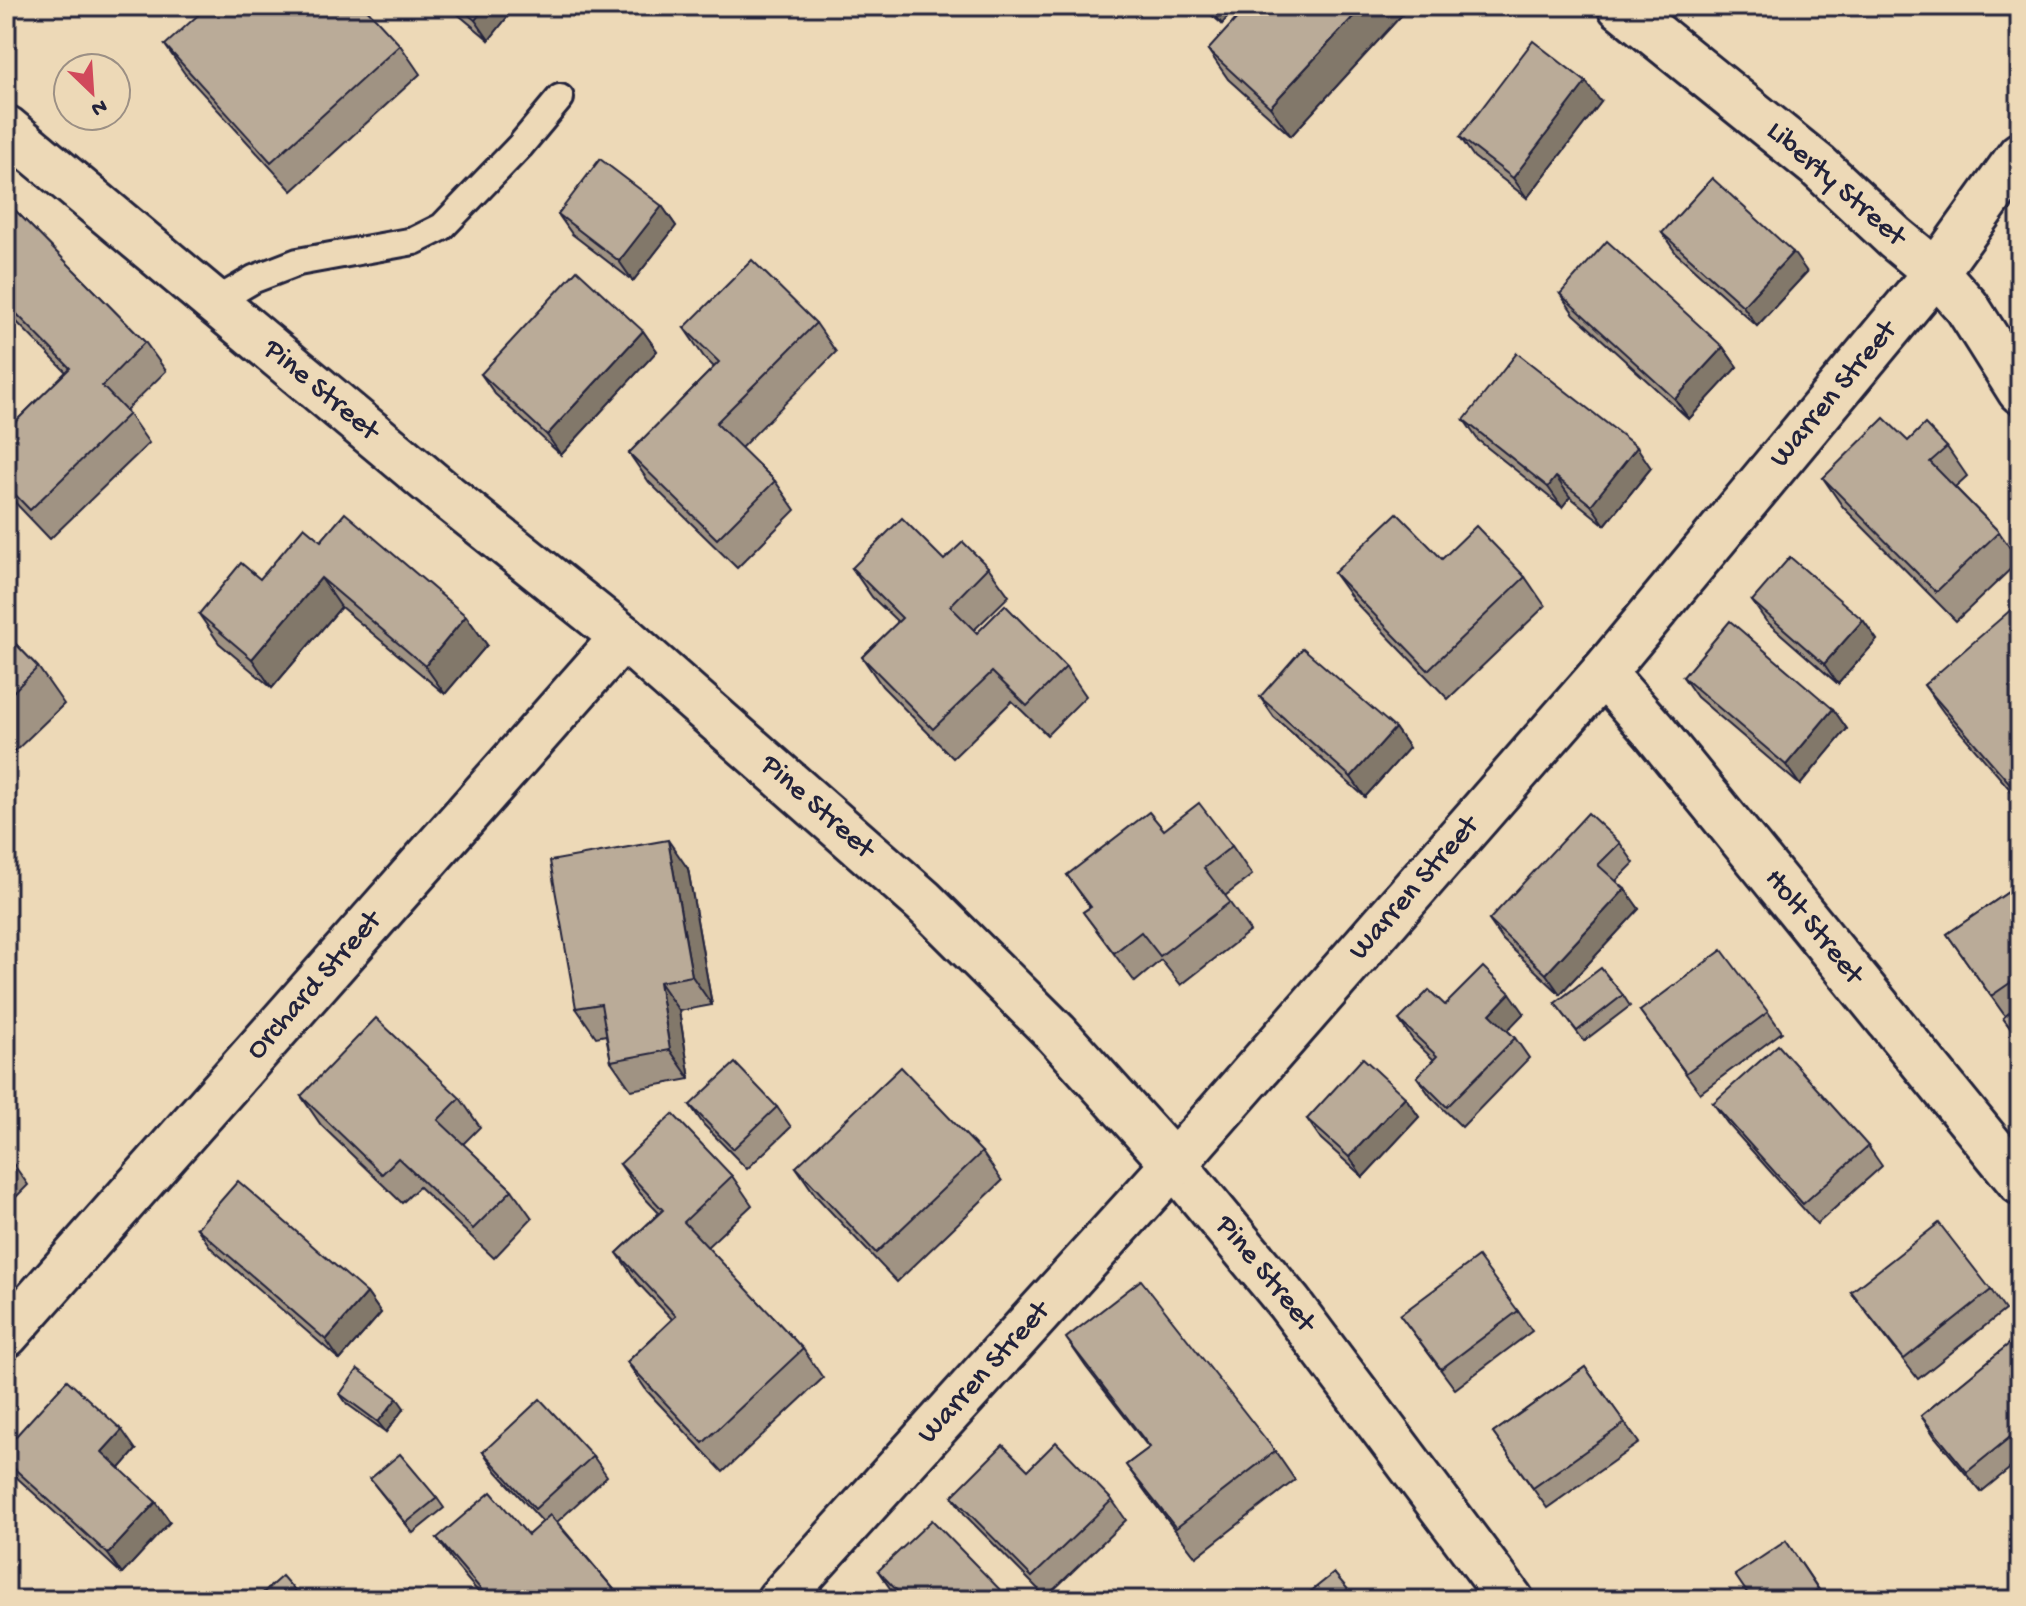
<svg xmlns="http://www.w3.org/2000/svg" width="2026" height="1606" font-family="'Gochi Hand',sans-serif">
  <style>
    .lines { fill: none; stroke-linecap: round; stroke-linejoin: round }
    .lane-casing { stroke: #22223b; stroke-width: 32 }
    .street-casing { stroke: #22223b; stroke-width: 50 }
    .secondary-casing { stroke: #22223b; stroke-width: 50 }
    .lane { stroke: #edd9b7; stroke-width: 26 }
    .street { stroke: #edd9b7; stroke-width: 44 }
    .secondary { stroke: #edd9b7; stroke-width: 44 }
    .wall { fill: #a09383; stroke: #22223b; stroke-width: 2 }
    .shaded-wall { fill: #82786a; stroke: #22223b; stroke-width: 2 }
    .building { fill: #baab98; stroke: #22223b; stroke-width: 2 }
    .labels { text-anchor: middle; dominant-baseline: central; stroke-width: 8; stroke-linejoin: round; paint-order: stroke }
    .street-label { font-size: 30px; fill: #22223b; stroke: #edd9b7 }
  </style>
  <rect width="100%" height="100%" fill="#edd9b7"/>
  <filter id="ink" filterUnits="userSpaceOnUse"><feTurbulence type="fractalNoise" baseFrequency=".0125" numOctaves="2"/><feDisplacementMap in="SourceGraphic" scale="16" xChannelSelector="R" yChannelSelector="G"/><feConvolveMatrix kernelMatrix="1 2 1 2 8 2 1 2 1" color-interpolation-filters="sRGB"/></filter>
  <g filter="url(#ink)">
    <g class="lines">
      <defs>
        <path id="lane" d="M215 302 254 279 298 262 414 241 442 227 520 146 560 98"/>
        <g id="street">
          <path id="s1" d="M6 128 444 494 623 637 923 901 1056 1033 1174 1164 1289 1303 1511 1600"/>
          <path id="s2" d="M1603 673 1654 731 2020 1182"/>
          <path id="s3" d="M6 1335 623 637"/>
          <path id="s4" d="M779 1600 1174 1164 1603 673 1936 272 1895 238 1818 166 1620 6"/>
        </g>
        <path id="secondary" d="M2020 155 1936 272 1967 307 2020 391"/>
      </defs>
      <use href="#lane" class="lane-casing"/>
      <use href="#street" class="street-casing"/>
      <use href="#secondary" class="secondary-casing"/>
      <use href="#lane" class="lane"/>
      <use href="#street" class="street"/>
      <use href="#secondary" class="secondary"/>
    </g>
    <g class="wall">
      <path d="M448 6H516L489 40Z"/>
      <path d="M1201 6H1236L1222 24Z"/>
      <path d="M1409 7 1291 136 1228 79 1208 50Z"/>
      <path d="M165 45H400L420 74 292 191 185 74Z"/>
      <path d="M1601 102 1527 198 1474 157 1460 137Z"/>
      <path d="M6 201 145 342 166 371 126 410 149 443 50 539 6 493V431L66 372 6 311Z"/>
      <path d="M662 206 676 226 633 281 572 234 558 214Z"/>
      <path d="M1662 233 1807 272 1757 326 1676 253Z"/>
      <path d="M1560 294 1723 347 1737 367 1689 419 1574 314Z"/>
      <path d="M816 323 836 352 741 448 775 481 795 510 737 568 649 482 629 453 714 367 704 357 684 328Z"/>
      <path d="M643 331 657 351 561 455 495 394 481 374Z"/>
      <path d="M1464 420 1651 468 1605 525 1570 497 1562 507 1478 440Z"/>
      <path d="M1908 441 1947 447 1967 476 1955 487 1999 532 2019 561 1956 621 1843 507 1823 478Z"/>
      <path d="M321 541 466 616 487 645 445 694 341 607 272 688 219 643 199 614 260 579Z"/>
      <path d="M1442 559 1525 577 1545 606 1448 699 1355 602 1334 573Z"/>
      <path d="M944 560 988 567 1009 596 974 630 977 633 1066 667 1086 696 1047 735 1012 701 953 758 882 686 862 657 898 622 872 597 852 568Z"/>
      <path d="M1752 601 1863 620 1877 640 1838 684 1766 621Z"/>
      <path d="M2020 613V801L1944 713 1924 685Z"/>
      <path d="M6 634 38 667 64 704 6 760Z"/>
      <path d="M1683 677 1833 709 1847 729 1800 785 1697 697Z"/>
      <path d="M1260 697 1395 728 1409 748 1365 797 1274 717Z"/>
      <path d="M1164 830 1232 846 1252 875 1225 896 1250 931 1181 985 1161 960 1135 982 1083 912 1090 907 1067 875Z"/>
      <path d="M1620 843 1634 863 1616 881 1639 909 1560 994 1503 940 1489 920Z"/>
      <path d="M688 869 712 1005 679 1011 690 1079 631 1090 611 1061 606 1035 596 1037 576 1008Z"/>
      <path d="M2020 884V1042L2003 1018 2005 1016 1947 934Z"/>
      <path d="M1623 995 1630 1006 1584 1041 1555 1003Z"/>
      <path d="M1445 1005 1524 1013 1507 1030 1515 1038 1529 1058 1462 1127 1431 1097 1417 1077 1434 1060 1413 1040 1399 1020Z"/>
      <path d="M1640 1011 1768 1012 1782 1032 1700 1093Z"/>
      <path d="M301 1096 460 1098 480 1127 463 1144 512 1190 532 1218 494 1258 419 1187 402 1203 321 1125Z"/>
      <path d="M1405 1097 1419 1117 1363 1177 1321 1139 1307 1119Z"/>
      <path d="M1713 1103 1868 1146 1882 1166 1817 1224 1727 1123Z"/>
      <path d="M690 1105 777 1107 791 1127 747 1169 704 1125Z"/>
      <path d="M982 1152 1002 1181 897 1282 816 1196 796 1167Z"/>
      <path d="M6 1156 14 1165 28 1185 6 1207Z"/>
      <path d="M620 1164 732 1176 752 1205 707 1247 803 1349 823 1378 723 1472 647 1391 627 1362 672 1319 637 1282 617 1253 659 1213 640 1193Z"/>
      <path d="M197 1228 367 1293 381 1313 340 1360 211 1248Z"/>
      <path d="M1991 1290 2005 1310 1918 1379 1866 1312 1851 1292Z"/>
      <path d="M1518 1311 1532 1331 1455 1389 1400 1315Z"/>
      <path d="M2020 1335V1460L1981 1492 1935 1437 1921 1416Z"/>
      <path d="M1066 1338 1275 1451 1295 1480 1196 1557 1147 1494 1126 1465 1149 1448 1086 1367Z"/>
      <path d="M1585 1367 1639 1443 1547 1508 1493 1433Z"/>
      <path d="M340 1394 404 1408 386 1432 347 1404Z"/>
      <path d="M6 1447 136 1450 119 1469 156 1502 170 1522 122 1574 13 1474 6 1464Z"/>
      <path d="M483 1452 593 1456 607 1476 557 1522 623 1600H485L457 1567 437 1538 528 1535 543 1522 497 1472Z"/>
      <path d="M1028 1470 1112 1500 1126 1520 1046 1597 966 1516 952 1496Z"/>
      <path d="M370 1479 437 1498 444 1508 413 1533Z"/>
      <path d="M1786 1541 1826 1600H1752Z"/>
      <path d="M878 1571 1010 1600H901L892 1591Z"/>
    </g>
    <g class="shaded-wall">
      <path d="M486 6H516L489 40 475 20Z"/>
      <path d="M1209 6H1236L1222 24Z"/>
      <path d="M1363 6 1409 7 1291 136 1270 107Z"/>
      <path d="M1586 82 1601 102 1527 198 1513 178Z"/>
      <path d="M662 206 676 226 633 281 619 261Z"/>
      <path d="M1793 252 1807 272 1757 326 1743 306Z"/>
      <path d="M643 331 657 351 561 455 547 435Z"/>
      <path d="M1723 347 1737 367 1689 419 1675 399Z"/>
      <path d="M1637 447 1651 468 1605 525 1591 505Z"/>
      <path d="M1556 477 1570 497 1562 507 1548 487Z"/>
      <path d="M321 578 341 607 272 688 252 659Z"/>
      <path d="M466 616 487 645 445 694 425 666Z"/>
      <path d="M1863 620 1877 640 1838 684 1824 664Z"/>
      <path d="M1833 709 1847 729 1800 785 1786 765Z"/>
      <path d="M1395 728 1409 748 1365 797 1351 777Z"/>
      <path d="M668 840 688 869 712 1005 692 976Z"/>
      <path d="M1625 889 1639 909 1560 994 1546 974Z"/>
      <path d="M659 982 679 1011 690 1079 670 1050Z"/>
      <path d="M1510 993 1524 1013 1504 1034 1490 1014Z"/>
      <path d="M1405 1097 1419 1117 1363 1177 1349 1157Z"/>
      <path d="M367 1293 381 1313 340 1360 326 1340Z"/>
      <path d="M397 1398 404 1408 386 1432 378 1422Z"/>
      <path d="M122 1430 136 1450 116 1473 102 1452Z"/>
      <path d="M156 1502 170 1522 122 1574 108 1554Z"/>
    </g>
    <g class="building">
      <path d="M208 6H364L400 45 271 162 165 45Z"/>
      <path d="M458 6H486L475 20Z"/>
      <path d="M1248 6H1363L1270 107 1208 50Z"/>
      <path d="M1533 41 1586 82 1513 178 1460 137Z"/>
      <path d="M600 159 662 206 619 261 558 214Z"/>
      <path d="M1712 178 1793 252 1743 306 1662 233Z"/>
      <path d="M6 201 145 342 102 386 129 414 30 510 6 485V431L70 368 6 303Z"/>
      <path d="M1607 241 1723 347 1675 399 1560 294Z"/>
      <path d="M752 260 816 323 716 423 775 481 717 539 629 453 719 362 684 328Z"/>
      <path d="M577 270 643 331 547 435 481 374Z"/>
      <path d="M1517 353 1637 447 1591 505 1556 477 1548 487 1464 420Z"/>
      <path d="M1884 418 1908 441 1925 424 1947 447 1930 462 1999 532 1936 592 1823 478Z"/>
      <path d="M345 513 466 616 425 666 321 578 252 659 199 614 241 563 260 579 304 527 321 541Z"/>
      <path d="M1397 513 1442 559 1476 526 1525 577 1428 670 1334 573Z"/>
      <path d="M902 518 944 560 963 542 988 567 950 606 977 633 1005 605 1066 667 1027 706 992 672 933 729 862 657 902 618 852 568Z"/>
      <path d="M1790 557 1863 620 1824 664 1752 601Z"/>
      <path d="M2014 607 2020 613V795L1924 685Z"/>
      <path d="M1730 621 1833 709 1786 765 1683 677Z"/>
      <path d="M6 634 38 667 6 699Z"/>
      <path d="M1303 648 1395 728 1351 777 1260 697Z"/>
      <path d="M1199 803 1232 846 1204 868 1230 902 1160 956 1141 932 1114 953 1083 912 1091 907 1067 875 1149 812 1164 830Z"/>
      <path d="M1588 813 1620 843 1598 865 1625 889 1546 974 1489 920Z"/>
      <path d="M668 840 692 976 659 982 670 1050 611 1061 601 1004 576 1008 550 861Z"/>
      <path d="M2020 884V976L1991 996 1947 934Z"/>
      <path d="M1722 950 1768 1012 1686 1073 1640 1011Z"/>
      <path d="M1483 967 1510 993 1490 1014 1515 1038 1447 1107 1417 1077 1437 1056 1399 1020 1429 990 1445 1005Z"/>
      <path d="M1601 968 1623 995 1577 1031 1555 1003Z"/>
      <path d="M2020 1004V1040L2003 1018Z"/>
      <path d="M376 1018 460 1098 438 1120 512 1190 473 1229 398 1158 382 1174 301 1096Z"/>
      <path d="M1778 1045 1868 1146 1803 1204 1713 1103Z"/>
      <path d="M1363 1058 1405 1097 1349 1157 1307 1119Z"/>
      <path d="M735 1063 777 1107 733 1149 690 1105Z"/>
      <path d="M901 1067 982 1152 876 1253 796 1167Z"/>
      <path d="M673 1114 732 1176 684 1222 803 1349 703 1443 627 1362 676 1316 617 1253 663 1210 620 1164Z"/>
      <path d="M6 1156 14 1165 6 1173Z"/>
      <path d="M238 1181 367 1293 326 1340 197 1228Z"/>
      <path d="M1939 1223 1991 1290 1904 1359 1851 1292Z"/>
      <path d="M1478 1257 1518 1311 1441 1369 1400 1315Z"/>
      <path d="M1141 1280 1275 1451 1176 1528 1126 1465 1150 1447 1066 1338Z"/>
      <path d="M2020 1335V1429L1967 1472 1921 1416Z"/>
      <path d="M1585 1367 1625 1423 1533 1488 1493 1433Z"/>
      <path d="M358 1369 397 1398 378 1422 340 1394Z"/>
      <path d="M67 1380 122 1430 102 1452 156 1502 108 1554 6 1461V1447Z"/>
      <path d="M540 1399 593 1456 535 1509 483 1452Z"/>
      <path d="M1056 1442 1112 1500 1032 1577 952 1496 1003 1445 1028 1470Z"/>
      <path d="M400 1454 437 1498 406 1523 370 1479Z"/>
      <path d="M491 1492 528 1535 550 1515 623 1600H490L437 1538Z"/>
      <path d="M932 1520 1010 1600H906L878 1571Z"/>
      <path d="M1786 1541 1818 1589 1801 1600H1752L1735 1575Z"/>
      <path d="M1334 1573 1357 1600H1300Z"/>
      <path d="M282 1576 303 1600H255Z"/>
    </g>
  </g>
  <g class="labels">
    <g class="street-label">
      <text transform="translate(1835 185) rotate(41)">Liberty Street</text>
      <text stroke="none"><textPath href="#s1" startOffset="410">Pine Street</textPath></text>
      <text stroke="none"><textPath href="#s4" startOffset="1602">Warren Street</textPath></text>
      <text stroke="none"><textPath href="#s1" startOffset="1058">Pine Street</textPath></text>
      <text stroke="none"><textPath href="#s4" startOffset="954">Warren Street</textPath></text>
      <text stroke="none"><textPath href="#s2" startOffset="330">Holt Street</textPath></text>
      <text stroke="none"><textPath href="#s3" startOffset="466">Orchard Street</textPath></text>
      <text stroke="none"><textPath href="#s1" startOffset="1706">Pine Street</textPath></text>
      <text stroke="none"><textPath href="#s4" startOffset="306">Warren Street</textPath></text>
    </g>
  </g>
  <rect width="2026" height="1606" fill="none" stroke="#edd9b7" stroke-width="32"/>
  <rect x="16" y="16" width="1994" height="1574" fill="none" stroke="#22223b" stroke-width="3" filter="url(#ink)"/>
  <g transform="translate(92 92) rotate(155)"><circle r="38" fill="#edd9b7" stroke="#9c9085" stroke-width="2"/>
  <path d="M0-6L14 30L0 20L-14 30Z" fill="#d1495b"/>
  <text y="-12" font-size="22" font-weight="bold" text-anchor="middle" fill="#22223b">N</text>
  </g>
</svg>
